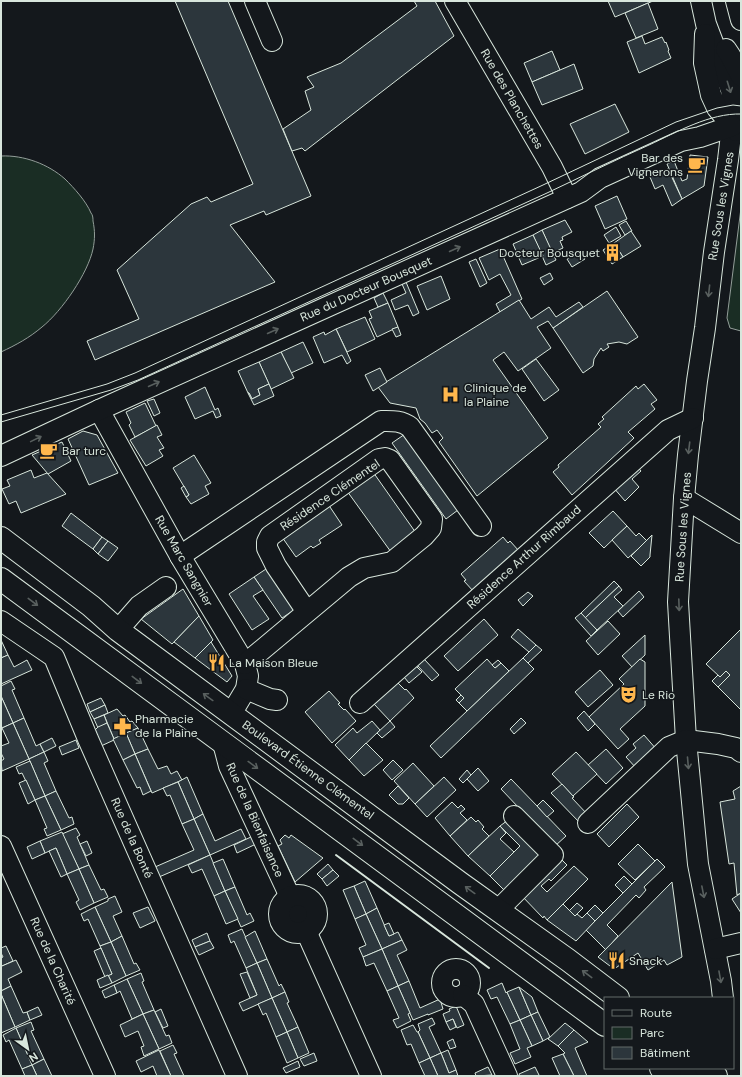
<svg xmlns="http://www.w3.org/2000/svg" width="742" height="1077" font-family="'DM Sans',sans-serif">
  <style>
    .green { fill: #1a2d24; stroke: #939e99 }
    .building { fill: #2c363c; stroke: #d8e6dc }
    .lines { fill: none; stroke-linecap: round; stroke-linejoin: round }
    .minor-casing { stroke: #d8e6dc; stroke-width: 22 }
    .major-casing { stroke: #d8e6dc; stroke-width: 24 }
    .minor { stroke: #14181c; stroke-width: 20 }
    .major { stroke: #14181c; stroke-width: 22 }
    .tram { stroke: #d8e6dc; stroke-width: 1 }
    .wall { stroke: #d8e6dc; stroke-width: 2 }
    .oneway { stroke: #59605f }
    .labels { text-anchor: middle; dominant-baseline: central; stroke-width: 3; stroke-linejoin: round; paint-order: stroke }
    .street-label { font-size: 12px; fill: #d8e6dc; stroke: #14181c }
    .poi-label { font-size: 12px; fill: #d8e6dc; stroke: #14181c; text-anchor: start }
  </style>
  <rect width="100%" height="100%" fill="#14181c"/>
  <g class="green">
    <path d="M1 156C24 155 48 164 65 179 74 188 86 201 91 213 93 215 93 219 93 221 95 231 95 239 93 249 88 273 62 311 42 327 29 338 16 345 1 352Z"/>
    <path d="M741 208V331L730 328 727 318Z"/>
  </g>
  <g class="building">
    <path d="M175 1H228L311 196 266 215 264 211 230 225 275 282 95 360 87 341 139 319 117 270 191 204 207 197 211 202 253 184Z"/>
    <path d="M414 1H435L454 36 305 151 302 148 292 151 283 129 311 110 305 91 314 87 307 77 341 63 417 6Z"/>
    <path d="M608 1H653L615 17Z"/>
    <path d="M648 3 658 29 636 38 625 13Z"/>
    <path d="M642 36 645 44 662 37 665 43 666 42 669 50 668 51 671 58 639 73 627 42Z"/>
    <path d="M552 51 560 70 532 82 524 63Z"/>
    <path d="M574 64 583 89 542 105 532 82Z"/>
    <path d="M615 104 629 132 585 154 570 124Z"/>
    <path d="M690 155 708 157 704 186 682 199 667 164 674 161 682 181 687 179Z"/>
    <path d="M668 169 682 199 672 206 663 185 655 189 650 177Z"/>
    <path d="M617 196 627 219 605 229 595 206Z"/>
    <path d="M565 220 572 232 562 237 563 240 560 241 563 248 552 253 542 230Z"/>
    <path d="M626 221 632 231 625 235 619 225Z"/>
    <path d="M616 227 621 236 609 243 604 235Z"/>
    <path d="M542 230 556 260 546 265 533 235Z"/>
    <path d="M631 231 641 246 623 257 614 243Z"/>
    <path d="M533 235 543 256 522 265 513 244Z"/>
    <path d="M614 243 623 257 612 264 603 250Z"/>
    <path d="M500 249 522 299 500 312 496 304 511 295 500 274 489 280 479 258Z"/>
    <path d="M580 251 585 259 572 267 567 259Z"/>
    <path d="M476 259 487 283 480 287 469 262Z"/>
    <path d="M550 273 553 279 544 285 540 278Z"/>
    <path d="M441 276 450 299 427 310 417 286Z"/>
    <path d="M406 282 419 313 413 316 408 305 395 310 391 300 406 293 402 284Z"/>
    <path d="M607 291 638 337 627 344 619 342 607 344 609 347 603 351 601 348 594 359 593 366 583 373 553 328Z"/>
    <path d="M383 293 388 303 378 307 374 298Z"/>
    <path d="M519 300 531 319 549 307 556 317 579 302 583 307 553 328 548 321 537 327 551 348 518 371 504 352 493 360 548 438 477 496 439 442 443 438 437 430 432 433 425 423 420 419 416 408 390 403 378 387Z"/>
    <path d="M388 303 398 327 377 337 369 319 372 318 369 311Z"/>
    <path d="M365 317 375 339 347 352 336 329Z"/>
    <path d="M398 327 401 335 396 337 392 329Z"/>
    <path d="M336 329 351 361 347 364 342 355 324 363 313 337 324 332 325 335Z"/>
    <path d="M303 342 313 363 291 373 281 352Z"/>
    <path d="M281 352 294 378 271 389 259 362Z"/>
    <path d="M536 359 559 390 544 401 522 369Z"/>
    <path d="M259 362 269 384 258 389 260 395 252 399 249 393H248L238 371Z"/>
    <path d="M380 368 387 382 373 391 365 375Z"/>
    <path d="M269 384 274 396 254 405 248 393H249L252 399 260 395 258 389Z"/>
    <path d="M644 384 657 400 651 404 655 409 628 432 634 438 572 495 553 472 559 467 558 465 601 427 598 424 604 419 602 417 636 386 638 389Z"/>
    <path d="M205 387 215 410 218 408 221 416 216 418 213 411 195 419 185 397Z"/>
    <path d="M154 399 160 413 154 416 147 401Z"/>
    <path d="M145 403 156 426 135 437 129 425 131 423 126 412Z"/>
    <path d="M157 425 162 435 157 437 164 448 159 450 163 456 146 466 130 440Z"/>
    <path d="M83 431 97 435 118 473 89 485 68 439Z"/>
    <path d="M405 434 458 510 446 519 392 443Z"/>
    <path d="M62 442 71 461 48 474 32 455Z"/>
    <path d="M194 455 211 483 205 486 209 494 191 504 186 497 189 495 173 468Z"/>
    <path d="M636 465 641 471 632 479 639 487 625 501 613 487Z"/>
    <path d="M31 470 34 478 47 473 66 494 21 513 16 501 9 504 2 489 10 486 7 480Z"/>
    <path d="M373 472 416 533 391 552 347 491Z"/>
    <path d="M184 486 189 495 186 497 181 488Z"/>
    <path d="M328 504 342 525 319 540 321 543 313 548 311 546 296 557 282 537Z"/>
    <path d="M613 511 627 526 604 548 589 533Z"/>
    <path d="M71 513 102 537 93 549 62 526Z"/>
    <path d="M627 526 636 536 639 533 647 541 628 558 612 540Z"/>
    <path d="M652 535 650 555V557L641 566 631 556Z"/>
    <path d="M102 537 108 541 98 554 93 549Z"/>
    <path d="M503 537 508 543 510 541 519 551 474 592 464 581 466 580 461 574Z"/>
    <path d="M108 541 118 548 108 561 98 554Z"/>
    <path d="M266 569 294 610 282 618 254 577Z"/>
    <path d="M254 577 263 590 253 596 269 619 252 630 229 594Z"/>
    <path d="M614 581 619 586 585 618 581 613Z"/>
    <path d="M619 586 622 590 614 597 623 606 597 630 585 618Z"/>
    <path d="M183 589 199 616 172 644 141 619Z"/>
    <path d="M639 591 644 597 623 617 618 611Z"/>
    <path d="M528 592 533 596 523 606 518 600Z"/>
    <path d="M581 613 597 630 591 636 575 618Z"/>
    <path d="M199 616 213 640 195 658 174 642Z"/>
    <path d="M484 619 498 635 458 671 444 656Z"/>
    <path d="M608 621 620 634 598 655 586 641Z"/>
    <path d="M518 629 536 645 529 652 511 637Z"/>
    <path d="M741 629V710L718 687 730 675 726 671 720 677 706 664Z"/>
    <path d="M645 635V655L632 667 622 656Z"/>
    <path d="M1 640 8 655 1 658Z"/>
    <path d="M211 642 232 676 227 682 195 658Z"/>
    <path d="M536 645 542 650 528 663 523 658Z"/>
    <path d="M8 655 14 667 27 660 32 670 1 684V658Z"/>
    <path d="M523 658 534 669 441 758 430 746Z"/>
    <path d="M424 659 439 675 432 681 417 665Z"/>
    <path d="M487 659 495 668 501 663 509 671 467 711 459 703 464 698 455 689Z"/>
    <path d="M640 659 645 662V706L620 729 629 739 618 749 589 717 624 684 619 679Z"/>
    <path d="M498 660 501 663 495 668 492 665Z"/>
    <path d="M416 666 422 672 409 683 404 677Z"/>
    <path d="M600 670 613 685 588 707 575 692Z"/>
    <path d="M726 671 730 675 718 687 712 681 718 675 720 677Z"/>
    <path d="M11 681 15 689 12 690 24 718 13 723 1 696V686Z"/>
    <path d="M398 683 405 690 406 689 414 698 390 721 374 704Z"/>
    <path d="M329 691 340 703 338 704 344 710 345 709 356 721 332 743 305 712Z"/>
    <path d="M461 695 464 698 459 703 456 700Z"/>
    <path d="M1 696 13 723 2 728 1 724Z"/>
    <path d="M101 698 105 705 90 712 87 704Z"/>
    <path d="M105 705 108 713 94 719 90 712Z"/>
    <path d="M117 709 123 716 125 715 130 722 132 721 138 728 114 739 104 715Z"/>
    <path d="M584 711 595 724 588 731 577 718Z"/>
    <path d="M104 715 107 723 98 728 94 719Z"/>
    <path d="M24 718 36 746 40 744 44 752 29 759 13 723Z"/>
    <path d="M521 718 526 723 514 734 510 729Z"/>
    <path d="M372 721 380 730 349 760 335 745 353 728 357 733Z"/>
    <path d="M390 721 395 727 382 738 377 733Z"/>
    <path d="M13 723 29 759 2 771 1 761 4 759 1 753V746L9 743 2 728Z"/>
    <path d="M107 723 114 739H113L114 740 101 746 94 731 98 727Z"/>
    <path d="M138 728 148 749 135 754 126 733Z"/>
    <path d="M126 733 135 754 123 760 113 739Z"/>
    <path d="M644 735 657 750 637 769 626 757 636 748 633 744Z"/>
    <path d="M52 738 56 746 44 752 40 744Z"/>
    <path d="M76 740 79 748 62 755 59 747Z"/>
    <path d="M366 743 383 760 364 776 349 760Z"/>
    <path d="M148 749 158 769 167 766 171 774 177 771 182 780 152 793 135 754Z"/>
    <path d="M606 749 623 768 606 784 588 765Z"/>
    <path d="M44 752 48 761 44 763 56 791 45 796 29 759Z"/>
    <path d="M576 752 597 774 573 796 552 774Z"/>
    <path d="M135 754 151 791 143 795 140 787 137 788 123 760Z"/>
    <path d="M393 760 403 770 392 780 383 770Z"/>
    <path d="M30 761 45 796 35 800 22 773 19 774 16 767Z"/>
    <path d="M413 763 434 786 415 804 394 781Z"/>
    <path d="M478 768 489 781 478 791 467 779Z"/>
    <path d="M467 770 471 775 463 783 459 779Z"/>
    <path d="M187 777 203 814 194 819 178 782Z"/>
    <path d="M444 777 456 790 427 817 415 804Z"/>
    <path d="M511 779 566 836 555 846 501 789Z"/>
    <path d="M26 780 35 800 28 804 19 783Z"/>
    <path d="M178 782 194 819 182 824 170 795 167 796 163 788Z"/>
    <path d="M562 784 573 796 574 797 572 798 588 815 580 823 551 793Z"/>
    <path d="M398 786 409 798 403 804H398L389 795Z"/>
    <path d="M741 786V893L737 895 734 863 729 864 720 802 735 799 733 791Z"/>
    <path d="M56 791 69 818 72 817 74 824 61 830 45 796Z"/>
    <path d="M45 796 61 830 47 836 44 829 47 828 35 800Z"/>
    <path d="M543 800 554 811 547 817 537 806Z"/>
    <path d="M452 802 458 808 461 805 465 809 460 813 467 820 450 836 435 818Z"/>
    <path d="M627 804 639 817 609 847 597 834Z"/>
    <path d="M203 814 215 841 241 829 246 839 210 855 194 819Z"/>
    <path d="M471 817 476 822 478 820 484 827 482 829 489 836 468 856 450 836Z"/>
    <path d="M194 819 210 855 159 877 155 867 194 850 182 824Z"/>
    <path d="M508 820 544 856 506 892 490 876 520 846 500 826Z"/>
    <path d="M500 826 506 833 500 839 514 852 490 876 468 856Z"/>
    <path d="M76 828 80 835 77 837 89 865 79 869 62 834Z"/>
    <path d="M62 832 79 869 67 874 56 848 45 853 40 841Z"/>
    <path d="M285 835 289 838 291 835 323 858 295 882 278 846 282 844 280 840Z"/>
    <path d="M253 836 256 844 237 853 234 845Z"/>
    <path d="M40 841 45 853 32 859 27 847Z"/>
    <path d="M87 841 92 853 86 856 80 844Z"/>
    <path d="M638 844 655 861 635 880 618 864Z"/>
    <path d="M56 848 67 874 61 877 49 851Z"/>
    <path d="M210 855 225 891 214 896 202 869 192 873 188 865Z"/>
    <path d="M223 859 235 887 225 891 213 863Z"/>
    <path d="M657 859 665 867 644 887 646 890 639 898 636 895 607 925 618 936 606 950 586 930Z"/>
    <path d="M562 860 567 865 551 881 549 879 541 886 547 892 574 866 588 879 547 920 544 916 543 918 520 894Z"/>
    <path d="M328 864 333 870 322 879 317 874Z"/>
    <path d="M89 865 101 890 104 889 108 897 94 903 79 869Z"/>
    <path d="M79 869 94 903 80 910 76 902 79 900 67 874Z"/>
    <path d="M333 870 339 876 327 886 322 879Z"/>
    <path d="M624 876 632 884 623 893 615 885Z"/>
    <path d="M365 881 377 908 366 914 354 886Z"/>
    <path d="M672 882 682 957 667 965 664 960 648 970 638 953 614 969 598 957Z"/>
    <path d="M354 886 366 914 355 919 343 890Z"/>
    <path d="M235 887 247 915 250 913 254 921 241 927 225 891Z"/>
    <path d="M225 891 238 919 226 924 214 896Z"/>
    <path d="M741 893V913L732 899Z"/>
    <path d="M115 896 122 912 113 916 122 936 111 942 95 907 108 901V899Z"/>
    <path d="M577 903 583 908 575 916 569 911Z"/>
    <path d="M563 904 575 916 577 914 582 918 587 913 595 921 576 941 547 920Z"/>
    <path d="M595 905 603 913 595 921 587 913Z"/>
    <path d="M95 907 111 942 100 946 88 919 84 921 81 914Z"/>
    <path d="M148 907 155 921 140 928 133 913Z"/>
    <path d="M377 908 389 936 398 932 402 940 382 949 366 914Z"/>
    <path d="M366 914 382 949 363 957 359 948 366 945 355 919Z"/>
    <path d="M389 923 394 934 389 936 384 925Z"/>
    <path d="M242 929 257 963 246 968 234 941 231 943 228 935Z"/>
    <path d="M255 931 267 959 257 963 245 937Z"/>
    <path d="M207 933 210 941 195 947 192 940Z"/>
    <path d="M122 936 134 964 136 963 140 970 126 976 111 942Z"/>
    <path d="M402 940 407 950 397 955 409 981 398 986 382 949Z"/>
    <path d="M210 941 214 948 199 955 195 947Z"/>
    <path d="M111 942 126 976 112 983 108 975 112 974 100 946Z"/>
    <path d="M6 946 13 961 2 966 1 963V958L3 957 1 953V948Z"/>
    <path d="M101 948 112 974 105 977 94 951Z"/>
    <path d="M382 949 398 986 387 991 374 963 366 966 363 957Z"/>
    <path d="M267 959 279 986 281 984 285 992 272 998 257 963Z"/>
    <path d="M16 960 22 972 8 979 11 986 1 991V963L2 966Z"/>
    <path d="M257 963 272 998 243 1011 239 1003 257 995 246 968Z"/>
    <path d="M247 972 257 995 250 998 240 974Z"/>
    <path d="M141 973 144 981 142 982 154 1010 143 1014 127 979Z"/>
    <path d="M108 975 112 983 100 988 97 980Z"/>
    <path d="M127 979 143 1014 132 1019 120 991 117 993 114 985Z"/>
    <path d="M409 981 420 1008 440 999 443 1009 428 1015V1014L413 1020 398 986Z"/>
    <path d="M502 983 506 993 507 992 520 1020 510 1024 497 997 491 999 487 990Z"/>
    <path d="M114 985 117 993 105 998 102 991Z"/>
    <path d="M11 986 23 1013 27 1012 30 1020 15 1027 1 994V991Z"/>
    <path d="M398 986 410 1013 408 1014 411 1021 397 1028 393 1020 399 1018 387 991Z"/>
    <path d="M519 987 531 1015 520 1020 507 992Z"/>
    <path d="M519 987 532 997 538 1012 531 1015Z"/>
    <path d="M285 992 289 1002 287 1003 298 1027 287 1032 272 998Z"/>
    <path d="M1 994 15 1027 1 1033Z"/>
    <path d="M272 998 287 1032 276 1037 266 1013 263 1015 258 1004Z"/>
    <path d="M456 1006 464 1025 457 1028 453 1019 446 1022 443 1014 450 1011 449 1009Z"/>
    <path d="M38 1007 42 1015 30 1020 27 1012Z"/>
    <path d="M161 1009 168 1026 163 1028 155 1012Z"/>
    <path d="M154 1010 166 1036 169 1035 172 1043 159 1049 143 1014Z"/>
    <path d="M538 1012 550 1037 543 1041 531 1015Z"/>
    <path d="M143 1014 159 1049 144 1056 141 1047 144 1046 138 1031 125 1037 120 1025Z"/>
    <path d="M531 1015 543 1041 532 1046 520 1020Z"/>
    <path d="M432 1018 435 1024 429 1027 441 1053 430 1058 418 1032 420 1030 418 1024Z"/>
    <path d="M453 1019 456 1027 450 1030 446 1022Z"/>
    <path d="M520 1020 532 1046 527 1048 531 1057 515 1064 510 1053 520 1049 510 1024Z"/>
    <path d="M31 1022 34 1030 31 1031 44 1059 32 1065 16 1028Z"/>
    <path d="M565 1023 574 1030 558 1046 548 1039Z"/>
    <path d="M413 1025 417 1032H418L430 1058 419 1063 411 1044 407 1045 401 1030Z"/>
    <path d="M298 1027 309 1053 298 1058 287 1032Z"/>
    <path d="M16 1028 32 1065 22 1069 9 1040 6 1042 3 1035Z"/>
    <path d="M574 1030 588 1042 575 1048 587 1076H574L563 1054 565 1053 558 1046Z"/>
    <path d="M287 1032 298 1058 287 1063 276 1037Z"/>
    <path d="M453 1039 456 1047 450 1049 447 1042Z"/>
    <path d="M173 1045 177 1053 174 1054 184 1076H171L160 1051Z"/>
    <path d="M159 1050 171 1076H157L153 1066 141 1072 136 1061Z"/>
    <path d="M448 1050 456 1070 449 1073 441 1053Z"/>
    <path d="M314 1053 317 1061 304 1066 300 1059Z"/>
    <path d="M441 1053 449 1073 456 1070 458 1076H438L430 1058Z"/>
    <path d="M563 1054 574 1076H560L552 1058Z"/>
    <path d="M430 1058 438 1076H425L419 1063Z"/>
    <path d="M44 1059 52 1076H37L32 1065Z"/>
    <path d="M298 1061 300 1067 286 1073 283 1068Z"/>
    <path d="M32 1065 37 1076H25L22 1069Z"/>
    <path d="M488 1067 492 1075 476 1076 475 1073Z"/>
    <path d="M535 1067 539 1075 536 1076H520L519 1074Z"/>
  </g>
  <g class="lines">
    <defs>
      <g id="minor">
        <path d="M255 1 272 41"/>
        <path d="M455 1 552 167 567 198"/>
        <path d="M701 1 706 24 731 90 733 105 732 126 728 160 714 252 705 328 697 381 688 455 684 498 678 602 686 740 698 864 721 981 723 998"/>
        <path d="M736 1 741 20"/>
        <path d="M705 34 704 63 711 95 717 108 736 131"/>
        <path d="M726 49 730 55 741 76"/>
        <path d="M99 410 180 556 245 664 248 676 246 689 231 714"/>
        <path d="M1 456 99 410 581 192 600 178 681 141 700 137 732 126"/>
        <path d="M684 498 741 533"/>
        <path d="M180 556 381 421C391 421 401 420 410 427L481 526"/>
        <path d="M1 621 54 657 88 739 237 1076"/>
        <path d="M118 630 139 606 166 587"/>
        <path d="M245 664 349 577 364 568 392 562 424 536 431 528 432 519 390 460 385 458 379 459 270 536 267 542V548L276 566 307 612"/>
        <path d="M246 689 270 699 277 700"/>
        <path d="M360 703 668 430 693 418"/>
        <path d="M223 743 229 766 306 931 371 1076"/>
        <path d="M588 823 669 747 686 740 718 744 736 748 741 752"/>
        <path d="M1 846 105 1076"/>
        <circle cx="298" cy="914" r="19"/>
        <path d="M498 910 553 855 514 816"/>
        <path d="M715 949 741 943"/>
        <circle cx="456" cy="983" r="14"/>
        <path d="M463 995 474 1004 507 1076"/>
        <path d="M669 1074 691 1076"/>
      </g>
      <g id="major">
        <path d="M1 538 91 606 118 630 460 883 568 960 618 998"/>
        <path d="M1 579 605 1025"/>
        <path d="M661 1068 670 1076"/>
        <path d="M706 1068 716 1076"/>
      </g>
    </defs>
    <use href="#minor" class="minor-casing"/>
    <use href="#major" class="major-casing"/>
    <use href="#minor" class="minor"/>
    <use href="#major" class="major"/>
    <g class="tram">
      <path d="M1 415 107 384 135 373 543 185 676 122 717 108 733 105 741 106"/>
      <path d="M1 422 111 390 138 380 547 193C581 177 615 160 649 145 677 132 710 113 741 114"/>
    </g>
    <path class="wall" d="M336 855 489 968"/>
  </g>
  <defs><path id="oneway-shaft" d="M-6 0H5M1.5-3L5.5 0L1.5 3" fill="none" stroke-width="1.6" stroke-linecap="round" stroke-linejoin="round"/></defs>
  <g class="oneway">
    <use href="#oneway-shaft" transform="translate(729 87) rotate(73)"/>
    <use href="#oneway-shaft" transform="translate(455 249) rotate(-24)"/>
    <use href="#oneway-shaft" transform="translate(709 291) rotate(96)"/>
    <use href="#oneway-shaft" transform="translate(273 331) rotate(-24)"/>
    <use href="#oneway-shaft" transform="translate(154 384) rotate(-24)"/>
    <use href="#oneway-shaft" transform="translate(36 439) rotate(-26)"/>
    <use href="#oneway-shaft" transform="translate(689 448) rotate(97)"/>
    <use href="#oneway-shaft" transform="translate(33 602) rotate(37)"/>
    <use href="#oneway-shaft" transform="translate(679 605) rotate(88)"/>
    <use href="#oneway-shaft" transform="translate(137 680) rotate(37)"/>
    <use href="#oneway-shaft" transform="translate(208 697) rotate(-144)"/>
    <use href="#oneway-shaft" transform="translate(688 763) rotate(85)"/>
    <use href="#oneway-shaft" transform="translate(253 765) rotate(36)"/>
    <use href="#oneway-shaft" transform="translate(358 842) rotate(37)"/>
    <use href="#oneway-shaft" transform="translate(470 890) rotate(-144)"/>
    <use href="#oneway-shaft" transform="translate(703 892) rotate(79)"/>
    <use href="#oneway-shaft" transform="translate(587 974) rotate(-143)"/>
    <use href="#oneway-shaft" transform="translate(720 977) rotate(80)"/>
  </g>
  <defs>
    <symbol id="cafe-bare" viewBox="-9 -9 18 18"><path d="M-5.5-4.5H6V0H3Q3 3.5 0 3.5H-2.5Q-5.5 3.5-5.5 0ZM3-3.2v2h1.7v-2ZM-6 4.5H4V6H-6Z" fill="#ffb74d" stroke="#14181c" stroke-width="2.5" paint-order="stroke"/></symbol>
    <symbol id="building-bare" viewBox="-9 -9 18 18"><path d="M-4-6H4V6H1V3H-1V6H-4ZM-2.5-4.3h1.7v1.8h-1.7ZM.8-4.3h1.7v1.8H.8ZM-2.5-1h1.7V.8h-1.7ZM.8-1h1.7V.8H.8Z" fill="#ffb74d" stroke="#14181c" stroke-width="2.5" paint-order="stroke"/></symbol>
    <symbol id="hospital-bare" viewBox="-9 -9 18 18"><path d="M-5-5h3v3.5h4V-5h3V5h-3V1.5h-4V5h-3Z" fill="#ffb74d" stroke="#14181c" stroke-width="2.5" paint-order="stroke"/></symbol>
    <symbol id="restaurant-bare" viewBox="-9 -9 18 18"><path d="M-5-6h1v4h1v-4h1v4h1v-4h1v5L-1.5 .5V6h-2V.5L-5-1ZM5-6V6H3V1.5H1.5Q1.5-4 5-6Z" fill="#ffb74d" stroke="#14181c" stroke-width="2.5" paint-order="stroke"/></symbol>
    <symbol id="theatre-bare" viewBox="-9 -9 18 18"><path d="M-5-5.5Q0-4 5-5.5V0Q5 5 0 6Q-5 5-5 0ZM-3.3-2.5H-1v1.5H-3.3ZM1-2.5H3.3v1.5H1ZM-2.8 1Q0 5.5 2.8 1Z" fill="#ffb74d" stroke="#14181c" stroke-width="2.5" paint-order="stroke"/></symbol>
    <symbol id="pharmacy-bare" viewBox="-9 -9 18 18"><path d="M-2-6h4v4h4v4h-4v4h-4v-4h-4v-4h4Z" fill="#ffb74d" stroke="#14181c" stroke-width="2.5" paint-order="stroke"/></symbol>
  </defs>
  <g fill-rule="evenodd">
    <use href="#cafe-bare" x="684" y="152" width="25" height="25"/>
    <use href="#building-bare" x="600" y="240" width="25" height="25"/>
    <use href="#hospital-bare" x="438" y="382" width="25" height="25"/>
    <use href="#cafe-bare" x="36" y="438" width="25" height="25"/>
    <use href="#restaurant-bare" x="204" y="650" width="25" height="25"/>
    <use href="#theatre-bare" x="616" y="682" width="25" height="25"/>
    <use href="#pharmacy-bare" x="110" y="714" width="25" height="25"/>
    <use href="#restaurant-bare" x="604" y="948" width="25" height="25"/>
  </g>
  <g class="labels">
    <g class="street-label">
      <text transform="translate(512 99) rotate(60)">Rue des Planchettes</text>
      <text transform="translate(721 206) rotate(-81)">Rue Sous les Vignes</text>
      <text transform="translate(366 289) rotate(-24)">Rue du Docteur Bousquet</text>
      <text transform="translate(330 495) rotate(-34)">Résidence Clémentel</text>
      <text transform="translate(683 527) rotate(-86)">Rue Sous les Vignes</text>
      <text transform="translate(524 557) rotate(-42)">Résidence Arthur Rimbaud</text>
      <text transform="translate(184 561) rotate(60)">Rue Marc Sangnier</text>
      <text transform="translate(308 770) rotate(36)">Boulevard Étienne Clémentel</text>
      <text transform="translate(255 820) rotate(66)">Rue de la Bienfaisance</text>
      <text transform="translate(132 838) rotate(66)">Rue de la Bonté</text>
      <text transform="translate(53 961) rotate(66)">Rue de la Charité</text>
    </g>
    <g class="poi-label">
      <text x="683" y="158" text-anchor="end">Bar des<tspan x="683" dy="14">Vignerons</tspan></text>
      <text x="600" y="253" text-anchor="end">Docteur Bousquet</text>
      <text x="464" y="388">Clinique de<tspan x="464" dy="14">la Plaine</tspan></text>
      <text x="62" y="451">Bar turc</text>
      <text x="229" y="663">La Maison Bleue</text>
      <text x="642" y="695">Le Rio</text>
      <text x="135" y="719">Pharmacie<tspan x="135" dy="14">de la Plaine</tspan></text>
      <text x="629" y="961">Snack</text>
    </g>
  </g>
  <rect width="742" height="1077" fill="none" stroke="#d8e6dc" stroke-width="4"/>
  <rect x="604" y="997" width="130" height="72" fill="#14181c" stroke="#626a69"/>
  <rect x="612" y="1010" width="20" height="6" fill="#14181c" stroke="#626a69"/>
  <text x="640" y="1017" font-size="12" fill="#d8e6dc">Route</text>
  <rect x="612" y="1027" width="20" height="12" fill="#1a2d24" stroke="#626a69"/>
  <text x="640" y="1037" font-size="12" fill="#d8e6dc">Parc</text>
  <rect x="612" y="1047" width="20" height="12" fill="#2c363c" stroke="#626a69"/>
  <text x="640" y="1057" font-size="12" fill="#d8e6dc">Bâtiment</text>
  <g transform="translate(28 1049) rotate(147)" stroke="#14181c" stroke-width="3" paint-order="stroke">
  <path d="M0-3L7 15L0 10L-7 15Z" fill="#d8e6dc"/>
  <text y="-6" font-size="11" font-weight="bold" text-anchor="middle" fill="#d8e6dc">N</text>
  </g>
</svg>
